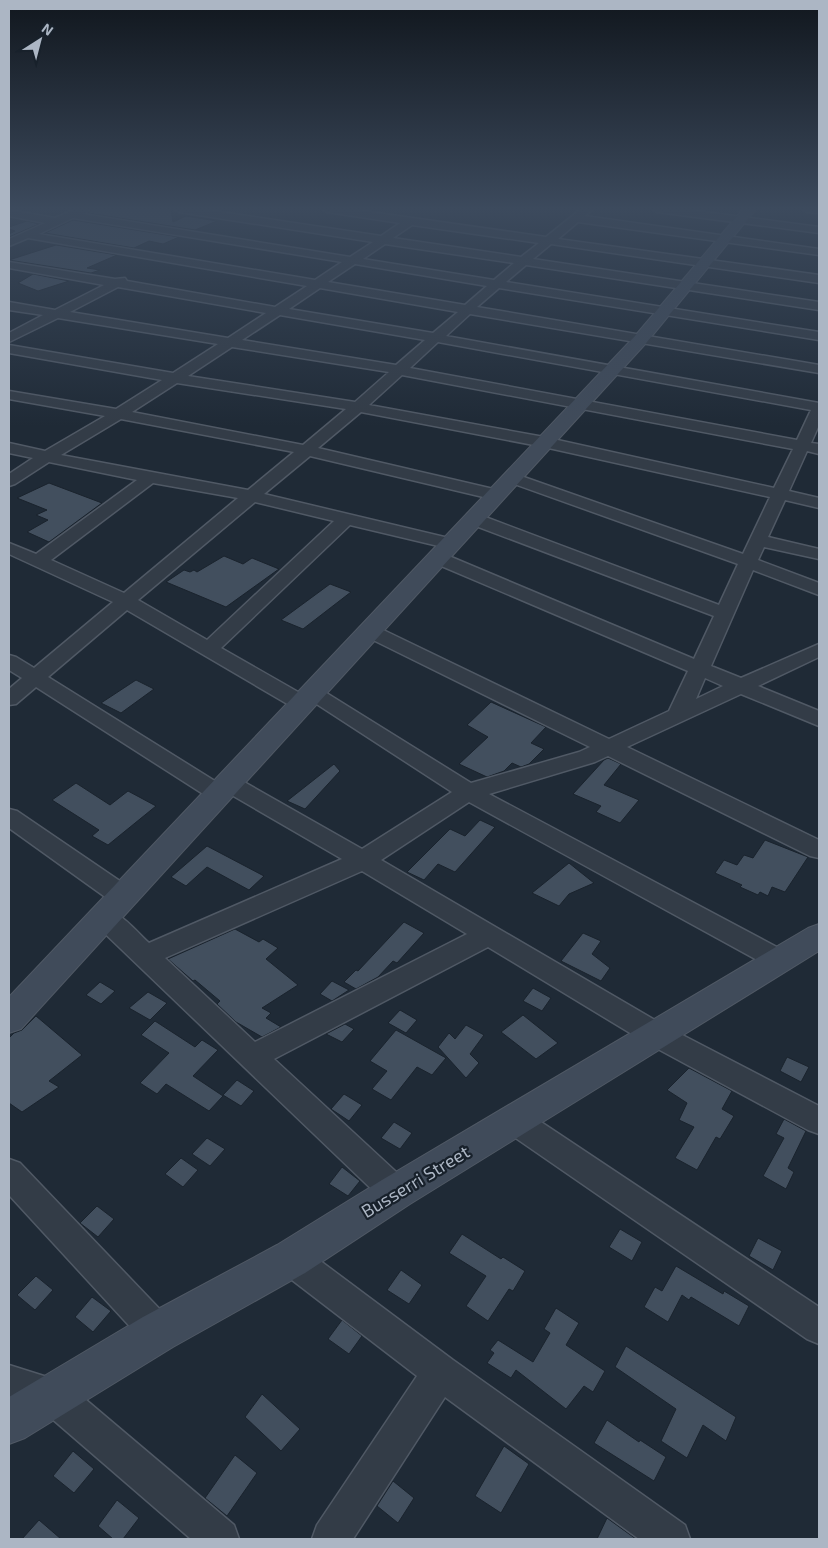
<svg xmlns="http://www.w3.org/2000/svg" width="828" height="1548" font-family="'Exo 2',sans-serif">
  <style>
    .building { fill: #424f5e; stroke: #1a232d }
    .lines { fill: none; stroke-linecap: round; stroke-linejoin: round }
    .street-casing { stroke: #505965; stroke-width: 3 }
    .secondary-casing { stroke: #505965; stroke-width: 2 }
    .street { fill: #333c47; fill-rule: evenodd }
    .secondary { fill: #404b5a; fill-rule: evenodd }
    .labels { text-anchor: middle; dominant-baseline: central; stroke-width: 4.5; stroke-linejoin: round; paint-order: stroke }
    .near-street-label { font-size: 18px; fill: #acb6c4; stroke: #18212b }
  </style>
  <rect width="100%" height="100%" fill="#1f2a36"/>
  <g class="building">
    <path d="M92 209H171L173 222 186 216 217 221 195 230 88 213Z"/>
    <path d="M73 220 179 237 163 244 149 241 134 248 45 233Z"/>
    <path d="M27 221 39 224 9 237V234L15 231 9 229V227Z"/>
    <path d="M56 245 117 255 87 268 100 270 91 273 9 260Z"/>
    <path d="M33 274 69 281 38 291 18 283Z"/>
    <path d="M49 483 102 503 49 542 27 532 48 520 36 515 47 510 17 498Z"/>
    <path d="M224 556 243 564 252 558 279 569 226 607 166 582 184 570 190 572 194 570 197 572Z"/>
    <path d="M330 584 351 592 303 629 281 620Z"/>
    <path d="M136 680 154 689 121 713 101 703Z"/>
    <path d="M491 702 546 727 531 743 544 749 529 764 521 767 512 763 504 771 487 777 459 764 488 737 467 725Z"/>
    <path d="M608 758 621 764 604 785 639 800 620 823 596 812 601 806 573 794 604 760Z"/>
    <path d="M334 764 340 771 305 809 287 801Z"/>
    <path d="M76 783 110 805 128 791 156 806 108 845 92 836 99 830 52 800Z"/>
    <path d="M480 820 495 827 455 872 438 864 424 880 407 872 450 829 465 836Z"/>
    <path d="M765 840 808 857 785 892 772 887 768 896 760 892 758 895 740 887 742 885 715 873 724 860 737 865 744 855 753 858Z"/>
    <path d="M207 846 264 876 249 890 207 867 186 886 171 877Z"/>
    <path d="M569 863 594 883 569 894 559 906 532 893Z"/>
    <path d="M404 922 424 933 397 963 393 961 378 977 356 989 344 982 356 970 358 971Z"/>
    <path d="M235 929 259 942 263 939 278 948 266 959 298 985 262 1008 271 1013 266 1018 281 1027 262 1037 236 1022 217 1004 220 1001 195 980 193 981 168 959Z"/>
    <path d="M583 933 601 941 592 954 610 968 601 981 561 961Z"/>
    <path d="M332 981 349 990 332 1001 320 994Z"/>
    <path d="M100 982 115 991 101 1004 86 995Z"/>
    <path d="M533 988 551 998 542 1011 523 1001Z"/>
    <path d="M148 992 167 1003 150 1020 129 1008Z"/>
    <path d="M400 1010 417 1020 406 1033 388 1023Z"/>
    <path d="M523 1015 558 1043 536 1059 501 1032Z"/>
    <path d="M36 1016 82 1055 49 1081 59 1087 22 1112 9 1103V1038L14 1033 22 1030Z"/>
    <path d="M155 1021 195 1047 202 1040 218 1050 193 1076 223 1096 209 1111 166 1084 157 1094 140 1083 169 1053 141 1035Z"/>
    <path d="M345 1024 354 1029 342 1042 326 1034Z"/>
    <path d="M466 1025 484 1035 470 1054 479 1063 466 1078 438 1047 449 1033 455 1039Z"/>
    <path d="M396 1030 446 1058 432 1075 417 1067 391 1100 372 1089 387 1071 370 1061Z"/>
    <path d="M787 1057 809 1067 801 1082 780 1071Z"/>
    <path d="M689 1068 732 1091 722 1109 734 1116 720 1139 716 1137 697 1170 675 1158 694 1127 679 1120 687 1103 667 1090Z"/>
    <path d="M237 1080 254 1091 241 1106 223 1095Z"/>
    <path d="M344 1094 362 1105 349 1121 331 1109Z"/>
    <path d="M784 1119 806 1131 788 1168 794 1172 786 1189 763 1176 784 1138 776 1134Z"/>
    <path d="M394 1122 412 1133 400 1149 381 1138Z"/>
    <path d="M207 1138 225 1149 210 1166 192 1154Z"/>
    <path d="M181 1158 198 1170 183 1187 165 1174Z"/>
    <path d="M342 1167 360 1181 348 1196 329 1184Z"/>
    <path d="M97 1206 114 1219 98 1237 80 1223Z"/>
    <path d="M620 1229 642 1242 632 1261 609 1247Z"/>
    <path d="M462 1234 501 1259 503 1257 525 1271 513 1291 509 1289 488 1321 466 1306 486 1276 449 1253Z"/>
    <path d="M758 1238 782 1251 773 1270 749 1256Z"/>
    <path d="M676 1266 723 1294 724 1291 749 1306 739 1326 691 1297 689 1300 682 1295 668 1322 644 1307 655 1287 662 1291Z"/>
    <path d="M401 1270 422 1285 409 1304 387 1290Z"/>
    <path d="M36 1276 53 1290 35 1310 17 1295Z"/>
    <path d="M92 1297 111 1311 93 1332 75 1317Z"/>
    <path d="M556 1308 579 1323 566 1345 605 1371 593 1392 584 1386 566 1409 516 1370 511 1378 487 1363 494 1353 490 1350 498 1340 533 1362 550 1333 544 1329Z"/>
    <path d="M342 1320 362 1336 349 1354 328 1339Z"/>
    <path d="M626 1346 736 1417 726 1441 703 1425 687 1458 661 1441 676 1409 615 1367Z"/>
    <path d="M262 1394 300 1429 281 1451 245 1417Z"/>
    <path d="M607 1420 639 1442 640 1440 666 1457 654 1481 594 1443Z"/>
    <path d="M504 1446 529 1464 501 1513 475 1496Z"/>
    <path d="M73 1451 94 1469 74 1493 53 1476Z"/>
    <path d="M235 1455 257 1473 227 1516 205 1498Z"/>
    <path d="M393 1481 414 1498 398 1523 377 1506Z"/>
    <path d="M117 1500 139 1518 123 1539H113L98 1526Z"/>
    <path d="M607 1518 636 1539H597Z"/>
    <path d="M39 1520 61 1539H22Z"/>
  </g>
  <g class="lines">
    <defs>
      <g id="street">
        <path d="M76 209H90L83 214 350 257 373 242 179 212 174 209H200L381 236 400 223 327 212 322 209H349L546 237 581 209H592L585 216 819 249V255L578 222 558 239 819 275V283L551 244 533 259 819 302V310L526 265 506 282 819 332V340L499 288 477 307 819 365V373L470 314 446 336 819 403V425L811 443 819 444V454L807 451 789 491 819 498V508L785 500 768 537 819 549V559L764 547 758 560 819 583V595L753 570 711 666 741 678 819 644V657L758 686 819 711V726L741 694 627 747 819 840V858L810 856 608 756 595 762 489 794 788 953 792 960 788 967 779 970 770 967 469 802 381 860 665 1026 819 1106V1134L808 1130 645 1042 488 947 274 1059 407 1182 412 1192 407 1202 396 1206 385 1202 96 925 92 918 96 911C117 905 134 930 149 943L342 859 230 794 227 799 219 802 211 799 36 687 16 704 9 705V689L22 678 9 670V655L16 657 34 668 113 602 9 554V543L36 554 137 480 49 462 15 484 9 486V474L33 458 9 453V443L45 451 105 416 9 399V391L116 409 162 380 9 353V345L173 373 218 344 58 318 9 342V333L43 315 9 310V302L55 310 104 285 9 268V262L115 279 125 278 127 281 275 307 307 286 28 238 9 246V239L45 223 9 216V210L55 218ZM73 218 342 262 315 280 39 234ZM412 225 539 243 521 257 393 238ZM385 244 514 263 494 280 363 259ZM355 264 487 286 465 305 328 282ZM118 287 266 313 228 338 70 312ZM320 288 458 312 433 333 289 309ZM280 315 425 340 396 365 242 340ZM438 342 811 410 797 440 410 368ZM232 347 389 372 355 402 188 376ZM402 375 793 449 774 488 544 437 369 405ZM177 383 346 409 303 445 132 412ZM361 412 544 447 770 497 743 554 518 475H506L504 478 506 481 738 564 719 605 480 515H468L465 519 468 523 714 616 694 659 444 554 438 553 432 554 429 558 432 562 688 671 669 711 609 739 377 627 370 625 363 627 360 631 363 635 590 747 579 752 471 783 320 689 313 687 306 689 303 693 305 696 221 648 350 525 451 549 457 548 460 544 457 540 264 494 310 456 496 500 502 499 504 495 502 491 318 448ZM121 419 294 452 248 490 61 455ZM153 483 238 498 124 593 51 560ZM255 502 334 521 207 640 138 600ZM127 610 296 709 303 710 310 709 314 704 312 701 452 792 362 849 237 778 229 775 221 778 218 783 48 677ZM705 678 723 686 696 699ZM362 871 467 934 255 1042 165 958Z"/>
        <path d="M652 209H681L819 227V233L657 212Z"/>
        <path d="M802 209H819V213L807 212Z"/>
        <path d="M9 809 17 811 133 890 137 897 133 904 124 906 115 904 9 828Z"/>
        <path d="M515 1108 526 1112 819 1307V1344L807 1339 504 1130 500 1121 504 1112Z"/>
        <path d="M9 1159 20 1163 170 1320 175 1332 170 1344 158 1349 146 1344 9 1195Z"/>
        <path d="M291 1243 303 1248 453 1360 685 1525 690 1539H639L445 1397 353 1539H312L317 1525 417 1376 279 1270 275 1259 279 1248Z"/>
        <path d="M9 1365 66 1383 234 1525 239 1539H191L43 1411 9 1401Z"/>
      </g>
      <g id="secondary">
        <path d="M743 209H756L647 342 21 1029 9 1033V997L635 336Z"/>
        <path d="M819 924V951L410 1204 305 1273 173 1347 25 1438 9 1444V1397L143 1317 277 1245 382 1180 808 928Z"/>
      </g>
    </defs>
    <use href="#street" class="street-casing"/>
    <use href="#secondary" class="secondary-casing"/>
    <use href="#street" class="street"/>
    <use href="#secondary" class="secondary"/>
  </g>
  <linearGradient id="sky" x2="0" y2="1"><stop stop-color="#11171e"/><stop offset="0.49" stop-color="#3c4a5d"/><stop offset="1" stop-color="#3c4a5d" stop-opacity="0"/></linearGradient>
  <rect width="828" height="426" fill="url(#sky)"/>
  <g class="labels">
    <g class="near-street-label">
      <text transform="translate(415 1181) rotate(-31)">Busserri Street</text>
    </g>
  </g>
  <rect width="828" height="1548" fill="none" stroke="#acb6c4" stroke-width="20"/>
  <g transform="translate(40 40) rotate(36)" stroke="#18212b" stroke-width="4" paint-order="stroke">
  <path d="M0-4L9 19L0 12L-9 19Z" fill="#acb6c4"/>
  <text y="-8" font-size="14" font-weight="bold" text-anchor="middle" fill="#acb6c4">N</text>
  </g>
</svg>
